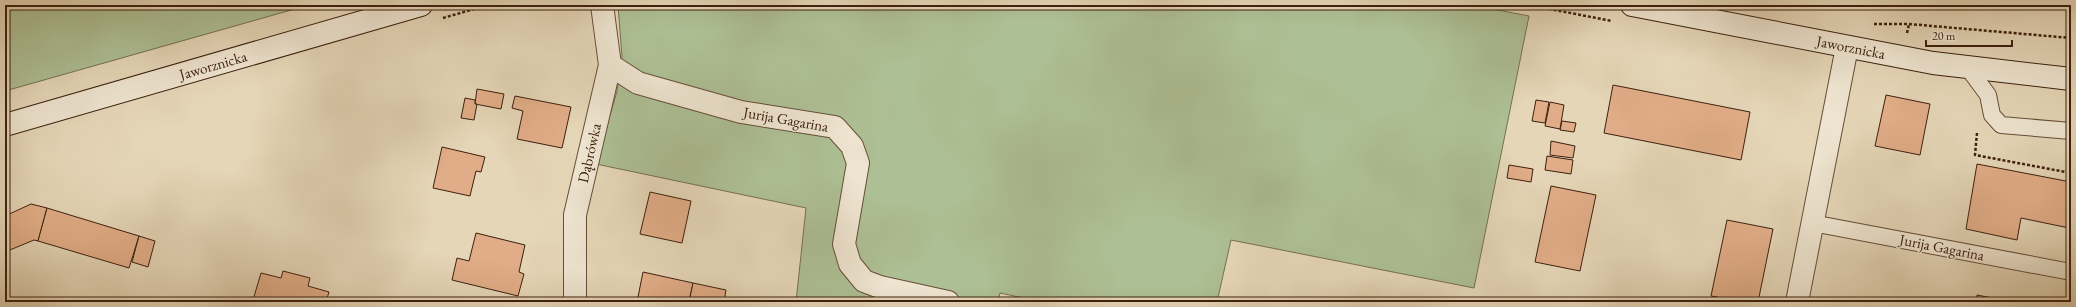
<svg xmlns="http://www.w3.org/2000/svg" width="2076" height="307" font-family="'EB Garamond',serif">
  <style>
    .green { fill: #adbf94; stroke: #747052 }
    .building { fill: #e1ad88; stroke: #3c200f }
    .lines { fill: none; stroke-linecap: round; stroke-linejoin: round }
    .lane-casing { stroke: #664e39; stroke-width: 18 }
    .street-casing { stroke: #664e39; stroke-width: 24 }
    .secondary-casing { stroke: #3c200f; stroke-width: 24 }
    .path { stroke: #3c200f; stroke-width: 2.5; stroke-dasharray: 3 2; stroke-linecap: butt }
    .lane { stroke: #eee4d0; stroke-width: 16 }
    .street { stroke: #eee4d0; stroke-width: 22 }
    .secondary { stroke: #eee4d0; stroke-width: 22 }
    .labels { text-anchor: middle; dominant-baseline: central; stroke-width: 3; stroke-linejoin: round; paint-order: stroke }
    .street-label { font-size: 15px; fill: #3c200f; stroke: #eee4d0 }
  </style>
  <rect width="100%" height="100%" fill="#e5d6b7"/>
  <filter id="stains"><feTurbulence type="fractalNoise" baseFrequency=".005" numOctaves="4"/><feColorMatrix values="0 0 0 0 .2 0 0 0 0 .09 0 0 0 0 .02 0 0 0 .5 -.17"/></filter>
  <radialGradient id="worn" r=".72"><stop offset=".6" stop-color="#630" stop-opacity="0"/><stop offset="1" stop-color="#630" stop-opacity=".3"/></radialGradient>
  <g class="green">
    <path d="M5 5H309L5 91Z"/>
    <path d="M618 5H1472L1529 16 1474 288 1231 240 1217 302H1042L1000 293 998 302H796L806 208 596 164 617 91 622 57Z"/>
  </g>
  <g class="building">
    <path d="M1613 85 1750 112 1741 160 1604 133Z"/>
    <path d="M477 89 504 94 501 109 475 104Z"/>
    <path d="M1886 95 1930 104 1920 155 1875 146Z"/>
    <path d="M515 96 571 107 562 148 517 139 523 111 512 108Z"/>
    <path d="M465 98 475 100V104H477L474 120 461 118Z"/>
    <path d="M1536 100 1549 102 1545 123 1532 121Z"/>
    <path d="M1550 102 1564 105 1560 129 1545 126Z"/>
    <path d="M1562 121 1576 123 1574 132 1560 130Z"/>
    <path d="M1551 141 1575 146 1573 158 1550 155Z"/>
    <path d="M442 147 485 157 481 172 476 171 470 196 433 188Z"/>
    <path d="M1547 156 1573 160 1571 174 1545 170Z"/>
    <path d="M1977 164 2071 182V241L2067 240 2069 228 2021 218 2017 240 1966 229Z"/>
    <path d="M1509 165 1533 169 1531 182 1507 178Z"/>
    <path d="M1551 186 1596 195 1580 271 1535 262Z"/>
    <path d="M650 192 691 201 682 243 640 234Z"/>
    <path d="M31 204 47 208 38 241 34 240 5 252V216Z"/>
    <path d="M47 208 139 236 129 268 38 241Z"/>
    <path d="M1727 220 1773 229 1758 302H1745L1711 296Z"/>
    <path d="M476 233 525 245 519 272 524 274 518 296 452 280 457 258 469 261Z"/>
    <path d="M139 236 155 241 148 267 132 262Z"/>
    <path d="M283 271 310 278 308 286 329 292 326 302H260L253 300 261 273 281 278Z"/>
    <path d="M643 272 693 283 689 302H637Z"/>
    <path d="M693 283 726 290 724 302H689Z"/>
    <path d="M1977 295 2013 302H1976Z"/>
  </g>
  <g class="lines">
    <defs>
      <g id="lane">
        <path d="M1968 68 1988 95 1992 115 2001 125 2071 131"/>
        <path d="M1812 223 2071 272"/>
      </g>
      <g id="street">
        <path d="M610 65 638 83 741 112 835 127 852 146 858 163 844 244 850 264 864 281 880 287 948 302"/>
        <path d="M575 302V215L610 65 602 5"/>
        <path d="M1797 302 1847 47"/>
      </g>
      <g id="secondary">
        <path d="M1632 5 1933 63 2071 79"/>
        <path d="M5 125 421 5"/>
      </g>
    </defs>
    <use href="#lane" class="lane-casing"/>
    <use href="#street" class="street-casing"/>
    <use href="#secondary" class="secondary-casing"/>
    <g class="path">
      <path d="M1529 5 1612 21"/>
      <path d="M443 18 488 5"/>
      <path d="M1874 24H1909L2071 38"/>
      <path d="M1907 33 1909 24"/>
      <path d="M1977 133 1975 155 2071 173"/>
    </g>
    <use href="#lane" class="lane"/>
    <use href="#street" class="street"/>
    <use href="#secondary" class="secondary"/>
  </g>
  <g class="labels">
    <g class="street-label">
      <text transform="translate(1851 47) rotate(11)">Jaworznicka</text>
      <text transform="translate(213 65) rotate(-16)">Jaworznicka</text>
      <text transform="translate(786 119) rotate(10)">Jurija Gagarina</text>
      <text transform="translate(589 153) rotate(-77)">Dąbrówka</text>
      <text transform="translate(1942 247) rotate(11)">Jurija Gagarina</text>
    </g>
  </g>
  <rect width="2076" height="307" fill="none" stroke="#e5d6b7" stroke-width="20"/>
  <rect x="6" y="6" width="2064" height="295" fill="none" stroke="#3c200f" stroke-width="2"/>
  <rect x="10" y="10" width="2056" height="287" fill="none" stroke="#3c200f"/>
  <path d="M1926 40v6h86v-6" fill="none" stroke="#3c200f" stroke-width="2"/>
  <text x="1932" y="40" font-size="12" fill="#3c200f" stroke="#eee4d0" stroke-width="3" paint-order="stroke">20 m</text>
  <rect width="100%" height="100%" filter="url(#stains)"/>
  <rect width="100%" height="100%" fill="url(#worn)"/>
</svg>
